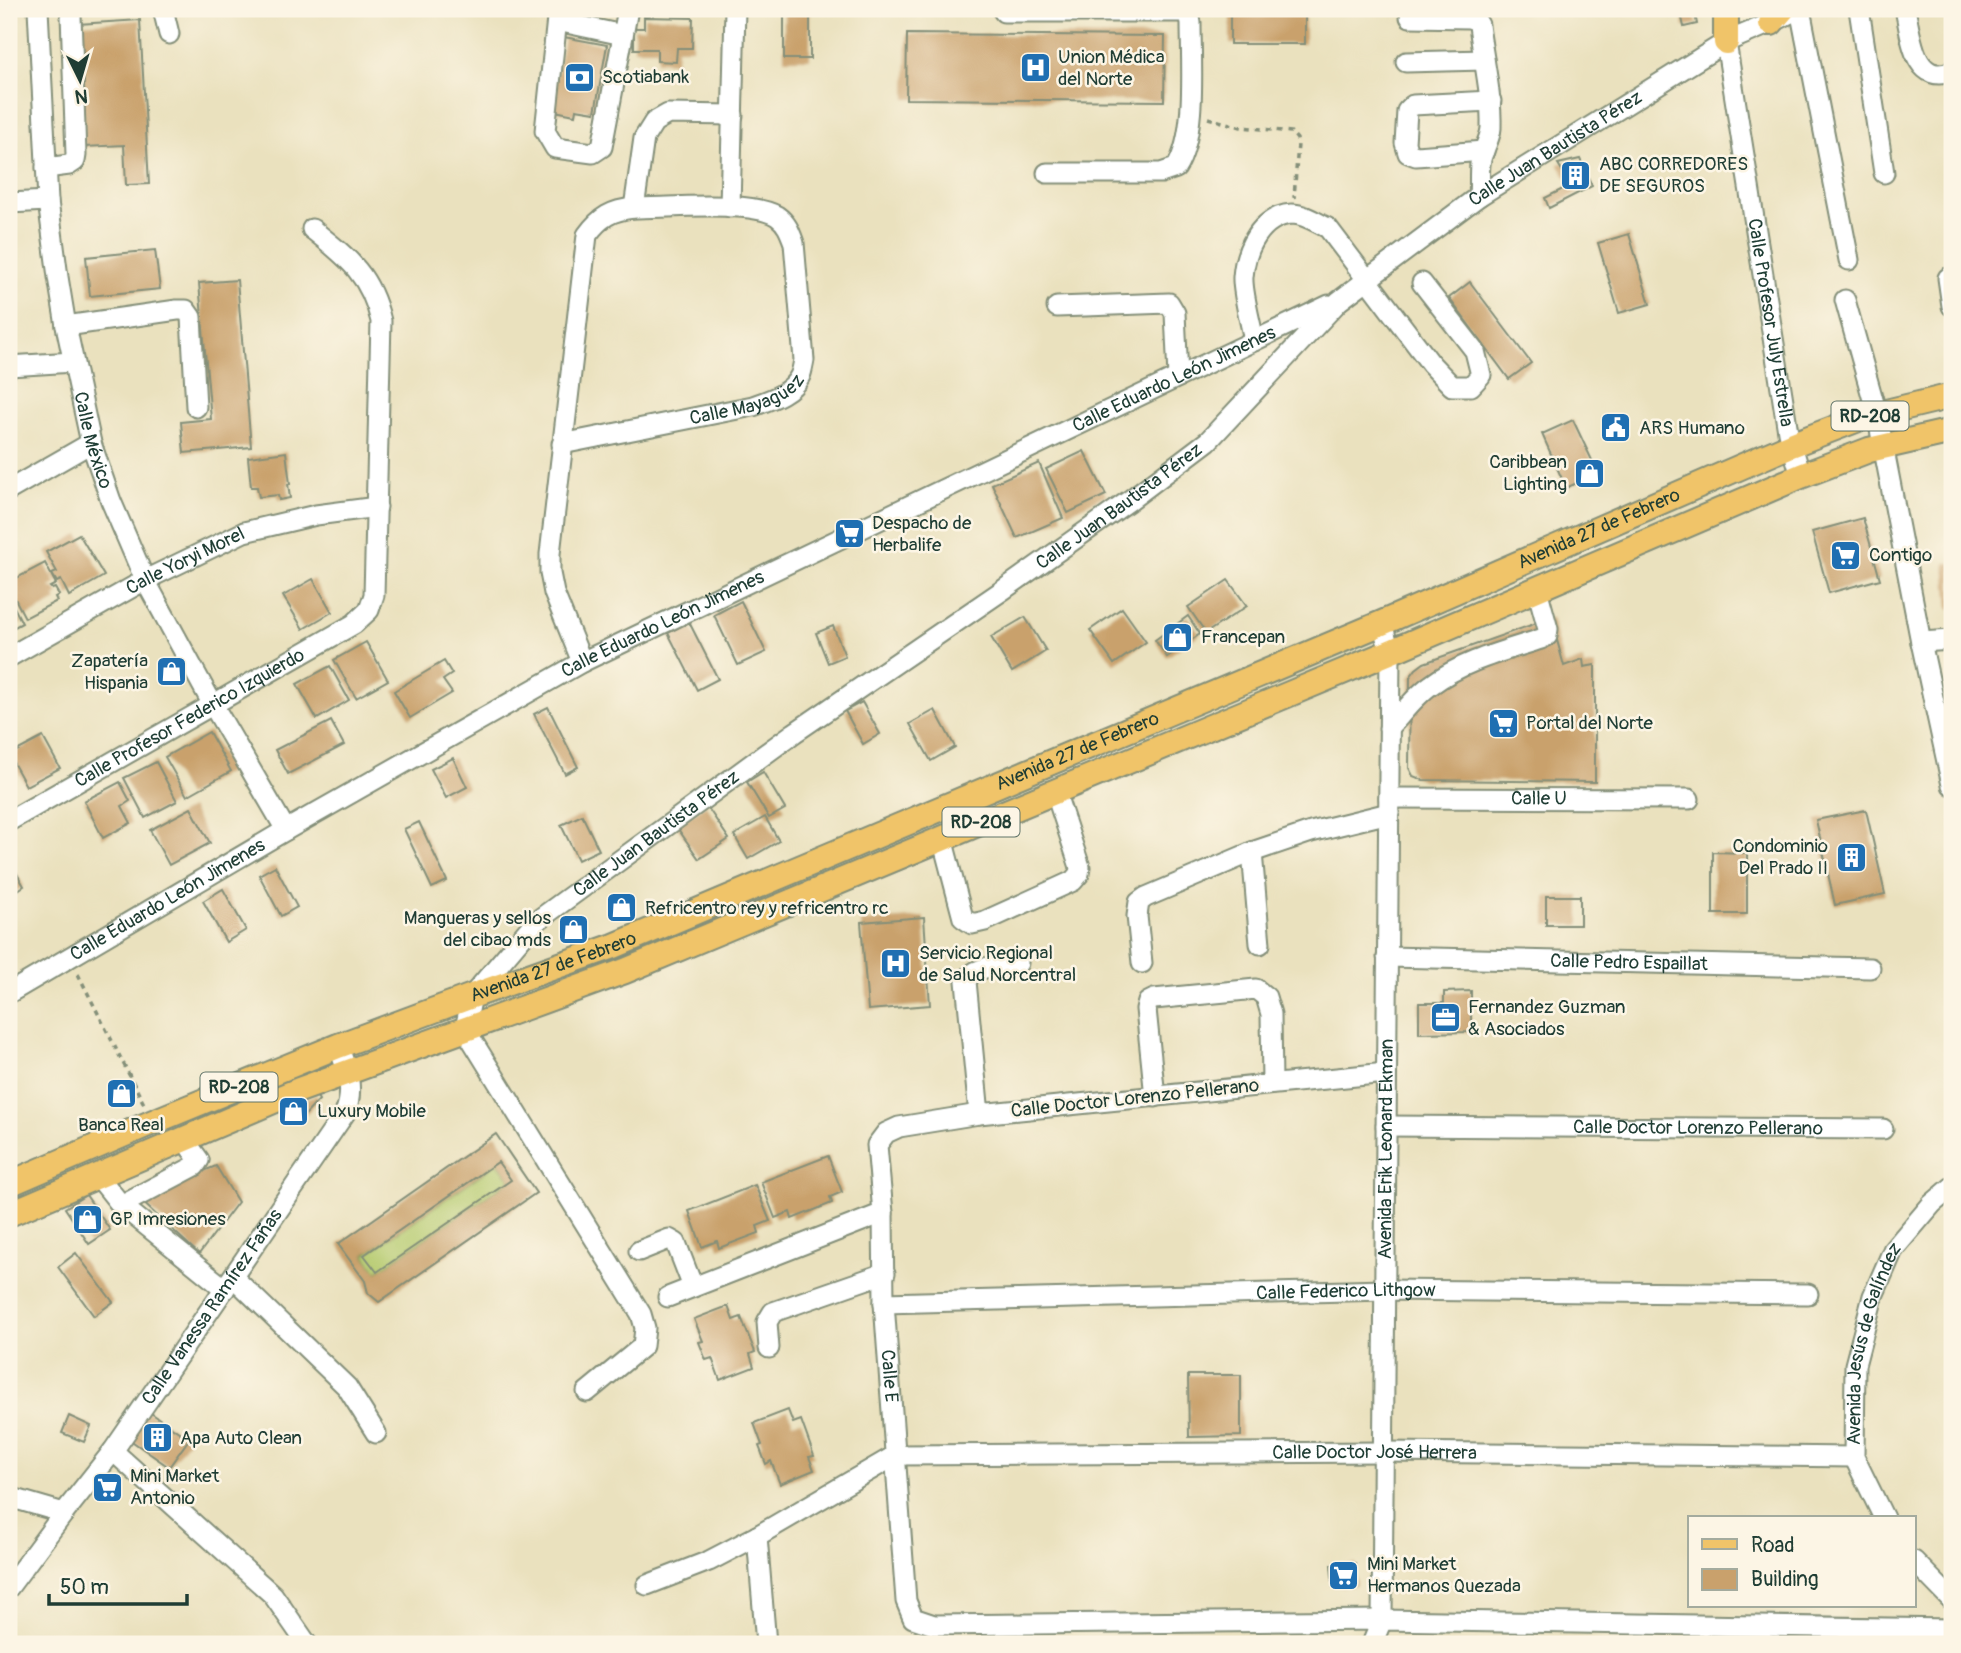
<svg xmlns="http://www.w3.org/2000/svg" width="1961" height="1653" font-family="Pangolin,sans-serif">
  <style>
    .green { fill: #b6cb70; stroke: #6a8452; stroke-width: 2 }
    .building { fill: #c9a16c; fill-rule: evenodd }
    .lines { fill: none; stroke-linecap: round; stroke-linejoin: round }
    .minor-casing { stroke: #848f79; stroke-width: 23 }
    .major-casing { stroke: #848f79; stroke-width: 28 }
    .path { stroke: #848f79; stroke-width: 3.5; stroke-dasharray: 5 5; stroke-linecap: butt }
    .minor { stroke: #fff; stroke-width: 19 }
    .major { stroke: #f0c469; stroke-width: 24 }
    .labels { text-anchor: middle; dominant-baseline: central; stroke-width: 5; stroke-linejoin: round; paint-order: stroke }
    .shield { fill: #fcf5e5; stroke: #617469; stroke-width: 2 }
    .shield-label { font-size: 18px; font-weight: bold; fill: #1f3d34 }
    .poi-label { font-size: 19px; fill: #1f3d34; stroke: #fcf5e5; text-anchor: start }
    .street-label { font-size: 19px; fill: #1f3d34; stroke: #fcf5e5 }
  </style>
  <rect width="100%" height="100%" fill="#fcf5e5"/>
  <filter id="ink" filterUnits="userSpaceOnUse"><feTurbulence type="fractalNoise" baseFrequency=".0143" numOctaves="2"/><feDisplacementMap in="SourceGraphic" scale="14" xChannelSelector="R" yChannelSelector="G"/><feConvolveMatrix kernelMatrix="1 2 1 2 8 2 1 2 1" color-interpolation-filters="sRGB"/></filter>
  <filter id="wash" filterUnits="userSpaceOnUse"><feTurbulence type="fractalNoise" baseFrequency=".00686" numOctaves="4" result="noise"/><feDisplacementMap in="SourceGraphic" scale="28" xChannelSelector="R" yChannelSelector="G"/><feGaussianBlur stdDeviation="1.57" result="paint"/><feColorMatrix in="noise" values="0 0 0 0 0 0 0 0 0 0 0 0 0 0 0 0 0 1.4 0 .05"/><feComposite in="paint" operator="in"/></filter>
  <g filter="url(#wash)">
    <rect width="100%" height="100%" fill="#eae1be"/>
    <path class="green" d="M498 1162 511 1180 377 1272 364 1255Z"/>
    <g id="blocks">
      <g class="building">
        <rect x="1230" y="9" width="75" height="35"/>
        <path d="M1680 9H1694L1697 24 1684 27Z"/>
        <rect x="784" y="13" width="26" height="46"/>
        <path d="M644 17 693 18 692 48H677L676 62 657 61V49H634V28H644Z"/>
        <path d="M140 20 149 184 126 185 124 145 84 147 78 24Z"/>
        <path d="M907 34 1165 36 1164 101 906 99Z"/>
        <path d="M564 37 607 45 595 112 576 109 575 115 550 110Z"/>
        <path d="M1580 159 1592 186 1549 208 1545 198 1571 185 1558 164Z"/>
        <path d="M1629 234 1650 304 1619 313 1598 243Z"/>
        <path d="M155 250 160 289 90 296 86 257Z"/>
        <path d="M237 280 251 447 184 453 181 422 211 419 199 283Z"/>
        <path d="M1470 282 1531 363 1509 379 1449 298Z"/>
        <path d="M1573 420 1598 473 1566 488 1542 434Z"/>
        <path d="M1084 451 1106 495 1068 513 1046 469Z"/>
        <path d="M286 452 290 484H288L290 498 279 500 278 495 259 497 257 487H251L248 457Z"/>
        <path d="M1039 463 1063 518 1017 538 992 484Z"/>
        <path d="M1863 518 1880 579 1829 593 1812 532Z"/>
        <path d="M79 534 104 576 69 596 61 580 57 582 52 574 57 572 46 552Z"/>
        <path d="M45 563 56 584 50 587 52 589 55 588 59 595 55 597 57 601 25 618 9 587V582Z"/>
        <path d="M1945 563H1952V610H1949Z"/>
        <path d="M313 579 332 612 303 629 283 596Z"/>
        <path d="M1228 580 1247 606 1206 633 1188 607Z"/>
        <path d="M741 601 766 652 738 665 714 615Z"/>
        <path d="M13 605 22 623 9 630V607Z"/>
        <path d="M1122 608 1146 642 1114 664 1090 630Z"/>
        <path d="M1188 616 1200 634 1167 657 1155 640Z"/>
        <path d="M1025 617 1046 651 1012 672 991 637Z"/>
        <path d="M1551 618 1564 666 1583 659 1584 667 1595 665V782L1423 780 1413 776 1409 768 1410 677 1416 669 1424 663Z"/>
        <path d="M689 622 718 679 697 690 668 633Z"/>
        <path d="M833 626 845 656 828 663 816 633Z"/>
        <path d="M366 642 388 680 356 698 334 660Z"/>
        <path d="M444 661 452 674 443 680 452 693 410 718 394 691Z"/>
        <path d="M330 666 349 700 317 719 297 684Z"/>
        <path d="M862 702 880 734 863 744 845 711Z"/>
        <path d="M548 707 578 767 565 774 534 714Z"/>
        <path d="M935 710 955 747 931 761 910 724Z"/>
        <path d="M331 721 344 745 288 774 275 750Z"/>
        <path d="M209 732 231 771 187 796 165 757Z"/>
        <path d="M43 737 60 768 26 786 9 755Z"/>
        <path d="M453 758 467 787 446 798 431 769Z"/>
        <path d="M156 762 177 801 145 818 124 778Z"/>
        <path d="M763 772 785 809 769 818 747 782Z"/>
        <path d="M120 782 130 801 122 806 131 823 103 838 84 801Z"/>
        <path d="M706 805 729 839 699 859 676 826Z"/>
        <path d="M191 808 210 843 169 865 150 830Z"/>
        <path d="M1866 810 1885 894 1835 905 1816 820Z"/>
        <path d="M582 815 599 850 578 860 561 825Z"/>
        <path d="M765 817 779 841 748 859 734 835Z"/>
        <path d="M419 822 447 881 432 888 404 829Z"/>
        <path d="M1713 852 1747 853V914H1713Z"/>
        <path d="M9 860 24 886 9 896Z"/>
        <path d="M275 866 297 907 281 916 259 875Z"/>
        <path d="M223 889 246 930 226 942 203 901Z"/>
        <rect x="1546" y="896" width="34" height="29"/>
        <path d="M924 917 930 1005 868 1010 861 922Z"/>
        <path d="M1471 991V1032L1419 1033V1003H1444V992Z"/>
        <path d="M123 1087 127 1097 119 1101 114 1090Z"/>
        <path d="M316 1095 319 1100 306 1114 289 1124 281 1108Z"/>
        <path d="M496 1134 536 1193 379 1302 368 1293 365 1281 338 1244ZM498 1162 511 1180 377 1272 364 1255Z"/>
        <path d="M828 1156 842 1192 830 1197 832 1203 792 1219 790 1212 775 1218 761 1182Z"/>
        <path d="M216 1166 238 1202 199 1254 138 1198Z"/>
        <path d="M755 1185 770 1221 757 1226 759 1233 719 1248 717 1241 702 1247 689 1211Z"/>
        <path d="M86 1195 110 1230 89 1244 65 1208Z"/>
        <path d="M76 1253 113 1302 94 1316 58 1267Z"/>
        <path d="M728 1306 733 1320 741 1317 755 1352 750 1354 754 1367 720 1380 712 1358 706 1360 699 1342 703 1341 694 1319Z"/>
        <path d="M1188 1375H1241V1436L1189 1437Z"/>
        <path d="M145 1409 189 1439 169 1467 126 1437Z"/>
        <path d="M788 1410 793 1423 801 1420 814 1456 809 1457 814 1470 780 1484 771 1461 766 1464 759 1446 762 1445 754 1423Z"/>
        <path d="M69 1416 91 1426 84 1442 62 1433Z"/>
        <path d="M108 1476 118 1484 107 1497 97 1489Z"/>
        <path d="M1355 1563 1356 1586 1333 1587 1331 1565Z"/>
      </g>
    </g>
  </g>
  <g filter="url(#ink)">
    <use href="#blocks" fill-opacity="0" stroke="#848f79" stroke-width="2"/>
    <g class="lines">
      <defs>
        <g id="minor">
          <path id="s1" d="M38 9 48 201 58 277 66 326 91 443 111 501 145 580 213 705 286 830"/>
          <path d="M163 9 169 34"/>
          <path d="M558 9 545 131 555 148 593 153 602 147 628 9"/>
          <path d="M1002 9 1004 12H1189L1191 23C1191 63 1197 135 1176 168L1161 173H1047"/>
          <path d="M1800 9 1849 260"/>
          <path d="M1859 9 1884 173"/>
          <path d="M1905 9C1911 35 1914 87 1952 71"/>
          <path d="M1410 17 1469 18 1476 20 1479 25C1483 59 1492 93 1491 128 1490 141 1482 150 1480 164 1479 174 1480 186 1479 196"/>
          <path d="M557 21 623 35"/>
          <path id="s2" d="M1726 42 1788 432 1801 476"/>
          <path d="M1406 62 1484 60"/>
          <path d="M1484 151 1416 156 1408 153 1405 143 1407 111 1413 105 1491 101"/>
          <path d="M46 168 69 165 75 161 76 155 71 15 73 9"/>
          <path d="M9 203 48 201"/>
          <path d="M730 207 735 9"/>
          <path d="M634 208 644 138 654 122 668 114 733 115"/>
          <path d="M1948 278 1952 306"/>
          <path d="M1845 300 1877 414 1921 642 1952 785"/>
          <path d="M1057 307 1169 303 1175 313 1178 377"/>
          <path d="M66 326 177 310H186L191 317 196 407"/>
          <path d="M1254 341C1251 324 1242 292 1243 277 1245 249 1261 216 1292 214 1305 214 1317 223 1328 228L1431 364 1452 386H1471L1481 375 1475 351 1422 283"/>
          <path d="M9 366 73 362"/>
          <path id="s3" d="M562 444 753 406C769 400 791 394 800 376 802 372 803 365 804 360L794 243C790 232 787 223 777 216 750 200 667 208 634 208 612 210 600 217 587 235L550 554V573L554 593 582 662"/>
          <path d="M9 490 91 443"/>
          <path d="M1921 642 1952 640"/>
          <path id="s4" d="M9 657 145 580 244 532 316 515 377 507"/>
          <path d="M1389 728C1402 714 1415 696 1431 685 1463 661 1504 651 1541 639L1547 636 1548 629 1537 589"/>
          <path id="s5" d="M1389 798 1689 799"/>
          <path id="s6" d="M9 821 354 624 369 610 374 595 381 321C370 274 348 258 312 229"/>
          <path d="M942 838 963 918 972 924 985 921 1073 881 1079 874 1080 867 1055 791"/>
          <path d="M1252 852 1260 944"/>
          <path id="s7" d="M1387 957 1870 968"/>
          <path d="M1142 963 1137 916 1139 902 1146 897 1252 852 1311 832 1389 813"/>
          <path id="s8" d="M9 993 286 830 582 662 1329 305"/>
          <path id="s9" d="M1386 1073 979 1114 899 1127 886 1133 877 1145 883 1213 884 1303 906 1601 913 1618 934 1625 1382 1620 1952 1629"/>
          <path d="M1155 1097 1146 1009 1148 1002 1154 999 1256 989 1266 997 1271 1014 1272 1084"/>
          <path d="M979 1114 966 981C974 965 1001 966 1018 963"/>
          <path id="s10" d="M1386 1126 1883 1129"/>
          <path d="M98 1176 121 1205 225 1289"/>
          <path d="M121 1205 195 1166 199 1160 184 1139"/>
          <path d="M639 1251 669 1239 676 1243 693 1287"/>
          <path d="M233 1277 347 1387 376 1433"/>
          <path d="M668 1297 883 1213"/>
          <path id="s11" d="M884 1303 1385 1290 1808 1294"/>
          <path d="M769 1348 767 1322 773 1312 885 1273"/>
          <path id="s12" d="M587 1392 643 1346 645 1328 641 1314 465 1029 472 996 534 923 794 733 1003 590 1130 500 1208 441 1339 301 1368 279 1479 196 1726 42 1771 23 1798 9"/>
          <path d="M113 1451 273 1595 307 1644"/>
          <path d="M9 1497 64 1513"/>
          <path id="s13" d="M1884 1518 1854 1457 1855 1365 1873 1296 1893 1250 1932 1204 1952 1187"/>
          <path d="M757 1536 766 1644"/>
          <path d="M1914 1561 1952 1600"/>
          <path id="s14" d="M647 1585 709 1561 757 1536 896 1455 1384 1452 1854 1457"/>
          <path id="s15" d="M9 1587 64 1513 113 1451 345 1113C355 1090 347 1068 338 1046"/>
          <path id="s16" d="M1372 1644 1382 1620 1390 652 1382 623"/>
        </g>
        <g id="major">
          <path d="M1724 9 1726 15V42"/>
          <path d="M1771 23 1783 9"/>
          <path id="s17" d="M9 1184 153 1122 338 1046 472 996 614 946 1382 623 1791 445 1861 418 1952 396"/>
          <path d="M9 1214 299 1090 625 971 1390 652 1801 476 1869 450 1952 431"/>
        </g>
      </defs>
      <use href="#minor" class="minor-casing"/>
      <use href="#major" class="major-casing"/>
      <g class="path">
        <path d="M1208 118 1241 127 1291 132 1297 139 1298 144 1294 198"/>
        <path d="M78 974 144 1104"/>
      </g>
      <use href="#minor" class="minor"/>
      <use href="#major" class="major"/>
    </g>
  </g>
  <defs>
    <symbol id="hospital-square" viewBox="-11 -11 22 22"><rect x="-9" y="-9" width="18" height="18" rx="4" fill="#1f6fb2" stroke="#fcf5e5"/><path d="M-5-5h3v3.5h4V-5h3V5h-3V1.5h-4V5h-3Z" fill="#fff"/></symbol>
    <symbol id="bank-square" viewBox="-11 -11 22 22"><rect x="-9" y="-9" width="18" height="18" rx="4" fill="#1f6fb2" stroke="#fcf5e5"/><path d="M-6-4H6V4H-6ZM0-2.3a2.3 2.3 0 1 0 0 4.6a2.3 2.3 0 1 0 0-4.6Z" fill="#fff"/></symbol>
    <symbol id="building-square" viewBox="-11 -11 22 22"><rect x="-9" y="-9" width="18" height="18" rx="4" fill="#1f6fb2" stroke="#fcf5e5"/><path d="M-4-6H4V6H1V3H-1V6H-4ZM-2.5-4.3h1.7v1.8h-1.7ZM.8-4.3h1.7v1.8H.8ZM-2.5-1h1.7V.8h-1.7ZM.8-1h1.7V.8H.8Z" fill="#fff"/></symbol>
    <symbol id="civic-square" viewBox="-11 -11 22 22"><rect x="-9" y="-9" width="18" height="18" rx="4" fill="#1f6fb2" stroke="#fcf5e5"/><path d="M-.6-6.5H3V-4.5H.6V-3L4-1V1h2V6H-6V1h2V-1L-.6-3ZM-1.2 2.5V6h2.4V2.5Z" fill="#fff"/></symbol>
    <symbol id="shop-square" viewBox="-11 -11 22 22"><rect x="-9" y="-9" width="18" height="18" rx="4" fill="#1f6fb2" stroke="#fcf5e5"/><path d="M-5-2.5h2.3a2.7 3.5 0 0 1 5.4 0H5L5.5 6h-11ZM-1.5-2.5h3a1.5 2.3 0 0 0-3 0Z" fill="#fff"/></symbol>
    <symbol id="supermarket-square" viewBox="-11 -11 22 22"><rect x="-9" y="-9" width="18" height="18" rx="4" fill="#1f6fb2" stroke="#fcf5e5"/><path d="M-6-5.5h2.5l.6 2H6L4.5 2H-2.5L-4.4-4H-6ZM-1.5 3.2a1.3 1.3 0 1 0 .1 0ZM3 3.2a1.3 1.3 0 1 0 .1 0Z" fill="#fff"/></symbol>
    <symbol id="office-square" viewBox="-11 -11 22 22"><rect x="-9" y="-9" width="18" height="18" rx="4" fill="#1f6fb2" stroke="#fcf5e5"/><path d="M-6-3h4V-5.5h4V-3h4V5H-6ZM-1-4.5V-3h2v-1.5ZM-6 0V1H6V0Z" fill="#fff"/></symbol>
  </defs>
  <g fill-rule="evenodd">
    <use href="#hospital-square" x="1018" y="50" width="35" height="35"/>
    <use href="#bank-square" x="562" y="60" width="35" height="35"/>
    <use href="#building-square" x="1558" y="158" width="35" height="35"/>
    <use href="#civic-square" x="1598" y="410" width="35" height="35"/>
    <use href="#shop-square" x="1572" y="456" width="35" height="35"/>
    <use href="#supermarket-square" x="832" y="516" width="35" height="35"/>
    <use href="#supermarket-square" x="1828" y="538" width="35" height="35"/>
    <use href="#shop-square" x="1160" y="620" width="35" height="35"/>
    <use href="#shop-square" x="154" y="654" width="35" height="35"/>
    <use href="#supermarket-square" x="1486" y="706" width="35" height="35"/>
    <use href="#building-square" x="1834" y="840" width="35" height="35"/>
    <use href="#shop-square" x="604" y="890" width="35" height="35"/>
    <use href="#shop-square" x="556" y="912" width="35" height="35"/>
    <use href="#hospital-square" x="878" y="946" width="35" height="35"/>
    <use href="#office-square" x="1428" y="1000" width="35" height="35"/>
    <use href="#shop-square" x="104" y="1076" width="35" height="35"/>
    <use href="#shop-square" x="276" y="1094" width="35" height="35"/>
    <use href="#shop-square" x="70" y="1202" width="35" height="35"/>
    <use href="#building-square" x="140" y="1420" width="35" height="35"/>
    <use href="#supermarket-square" x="90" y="1470" width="35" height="35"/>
    <use href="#supermarket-square" x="1326" y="1558" width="35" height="35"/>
  </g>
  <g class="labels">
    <g class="shield">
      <rect x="1831.5" y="401.5" width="77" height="29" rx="5"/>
      <rect x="942.5" y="807.5" width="77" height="29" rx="5"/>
      <rect x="200.5" y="1072.5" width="77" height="29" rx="5"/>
    </g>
    <g class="shield-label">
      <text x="1870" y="416">RD-208</text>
      <text x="981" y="822">RD-208</text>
      <text x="239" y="1087">RD-208</text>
    </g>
    <g class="poi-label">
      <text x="1058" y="57">Union Médica<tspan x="1058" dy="22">del Norte</tspan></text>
      <text x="602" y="77">Scotiabank</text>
      <text x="1599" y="164">ABC CORREDORES<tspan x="1599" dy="22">DE SEGUROS</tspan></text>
      <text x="1639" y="428">ARS Humano</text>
      <text x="1567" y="462" text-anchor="end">Caribbean<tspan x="1567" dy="22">Lighting</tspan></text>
      <text x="872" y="523">Despacho de<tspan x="872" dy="22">Herbalife</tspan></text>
      <text x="1869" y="555">Contigo</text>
      <text x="1201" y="637">Francepan</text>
      <text x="148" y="661" text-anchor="end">Zapatería<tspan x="148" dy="22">Hispania</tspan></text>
      <text x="1526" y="723">Portal del Norte</text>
      <text x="1828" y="846" text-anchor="end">Condominio<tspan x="1828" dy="22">Del Prado II</tspan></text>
      <text x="645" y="908">Refricentro rey y refricentro rc</text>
      <text x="551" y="918" text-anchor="end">Mangueras y sellos<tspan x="551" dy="22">del cibao mds</tspan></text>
      <text x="919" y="953">Servicio Regional<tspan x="919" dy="22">de Salud Norcentral</tspan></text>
      <text x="1468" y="1007">Fernandez Guzman<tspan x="1468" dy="22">&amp; Asociados</tspan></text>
      <text x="317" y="1111">Luxury Mobile</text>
      <text x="121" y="1125" text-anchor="middle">Banca Real</text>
      <text x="110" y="1219">GP Imresiones</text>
      <text x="180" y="1438">Apa Auto Clean</text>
      <text x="130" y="1476">Mini Market<tspan x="130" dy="22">Antonio</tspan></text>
      <text x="1367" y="1564">Mini Market<tspan x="1367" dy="22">Hermanos Quezada</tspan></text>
    </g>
    <g class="street-label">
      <text stroke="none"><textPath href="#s12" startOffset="1855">Calle Juan Bautista Pérez</textPath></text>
      <text stroke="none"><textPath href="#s2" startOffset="284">Calle Profesor July Estrella</textPath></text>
      <text stroke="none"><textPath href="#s8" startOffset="1318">Calle Eduardo León Jimenes</textPath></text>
      <text stroke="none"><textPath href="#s3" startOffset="191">Calle Mayagüez</textPath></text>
      <text stroke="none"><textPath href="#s1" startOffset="436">Calle México</textPath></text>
      <text stroke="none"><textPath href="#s12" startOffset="1288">Calle Juan Bautista Pérez</textPath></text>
      <text stroke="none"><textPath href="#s17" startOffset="1720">Avenida 27 de Febrero</textPath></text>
      <text stroke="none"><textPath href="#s4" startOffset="201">Calle Yoryi Morel</textPath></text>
      <text stroke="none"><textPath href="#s8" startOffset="751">Calle Eduardo León Jimenes</textPath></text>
      <text stroke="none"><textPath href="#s6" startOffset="208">Calle Profesor Federico Izquierdo</textPath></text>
      <text stroke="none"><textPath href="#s17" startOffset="1153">Avenida 27 de Febrero</textPath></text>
      <text stroke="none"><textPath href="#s5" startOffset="150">Calle U</textPath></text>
      <text stroke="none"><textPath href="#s12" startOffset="721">Calle Juan Bautista Pérez</textPath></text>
      <text stroke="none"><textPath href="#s8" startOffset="184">Calle Eduardo León Jimenes</textPath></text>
      <text stroke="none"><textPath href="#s7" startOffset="242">Calle Pedro Espaillat</textPath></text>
      <text stroke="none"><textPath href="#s17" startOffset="586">Avenida 27 de Febrero</textPath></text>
      <text transform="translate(1135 1098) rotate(-6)">Calle Doctor Lorenzo Pellerano</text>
      <text stroke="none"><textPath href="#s10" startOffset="312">Calle Doctor Lorenzo Pellerano</textPath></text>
      <text stroke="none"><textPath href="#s16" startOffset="497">Avenida Erik Leonard Ekman</textPath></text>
      <text stroke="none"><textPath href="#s11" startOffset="462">Calle Federico Lithgow</textPath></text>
      <text stroke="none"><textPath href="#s15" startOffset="346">Calle Vanessa Ramírez Fañas</textPath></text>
      <text stroke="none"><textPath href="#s13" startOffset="184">Avenida Jesús de Galíndez</textPath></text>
      <text stroke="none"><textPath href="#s9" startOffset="751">Calle E</textPath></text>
      <text stroke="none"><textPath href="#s14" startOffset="760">Calle Doctor José Herrera</textPath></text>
    </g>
  </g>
  <rect width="1961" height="1653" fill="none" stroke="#fcf5e5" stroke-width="35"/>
  <rect x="1688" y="1516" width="228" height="91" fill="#fcf5e5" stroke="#a4ab9e" stroke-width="2"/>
  <rect x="1702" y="1539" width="35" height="10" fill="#f0c469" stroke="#a4ab9e" stroke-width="2"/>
  <text x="1751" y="1552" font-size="21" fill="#1f3d34">Road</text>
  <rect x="1702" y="1569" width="35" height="21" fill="#c9a16c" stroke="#a4ab9e" stroke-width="2"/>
  <text x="1751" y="1586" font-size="21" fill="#1f3d34">Building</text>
  <g transform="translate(80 80) rotate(175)" stroke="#fcf5e5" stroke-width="5" paint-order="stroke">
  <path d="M0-5L12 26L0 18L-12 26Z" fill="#1f3d34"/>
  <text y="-10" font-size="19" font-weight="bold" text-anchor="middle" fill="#1f3d34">N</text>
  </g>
  <path d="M49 1594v10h138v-10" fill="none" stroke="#1f3d34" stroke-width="3.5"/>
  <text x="60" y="1594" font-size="21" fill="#1f3d34" stroke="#fcf5e5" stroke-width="5" paint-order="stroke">50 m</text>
</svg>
